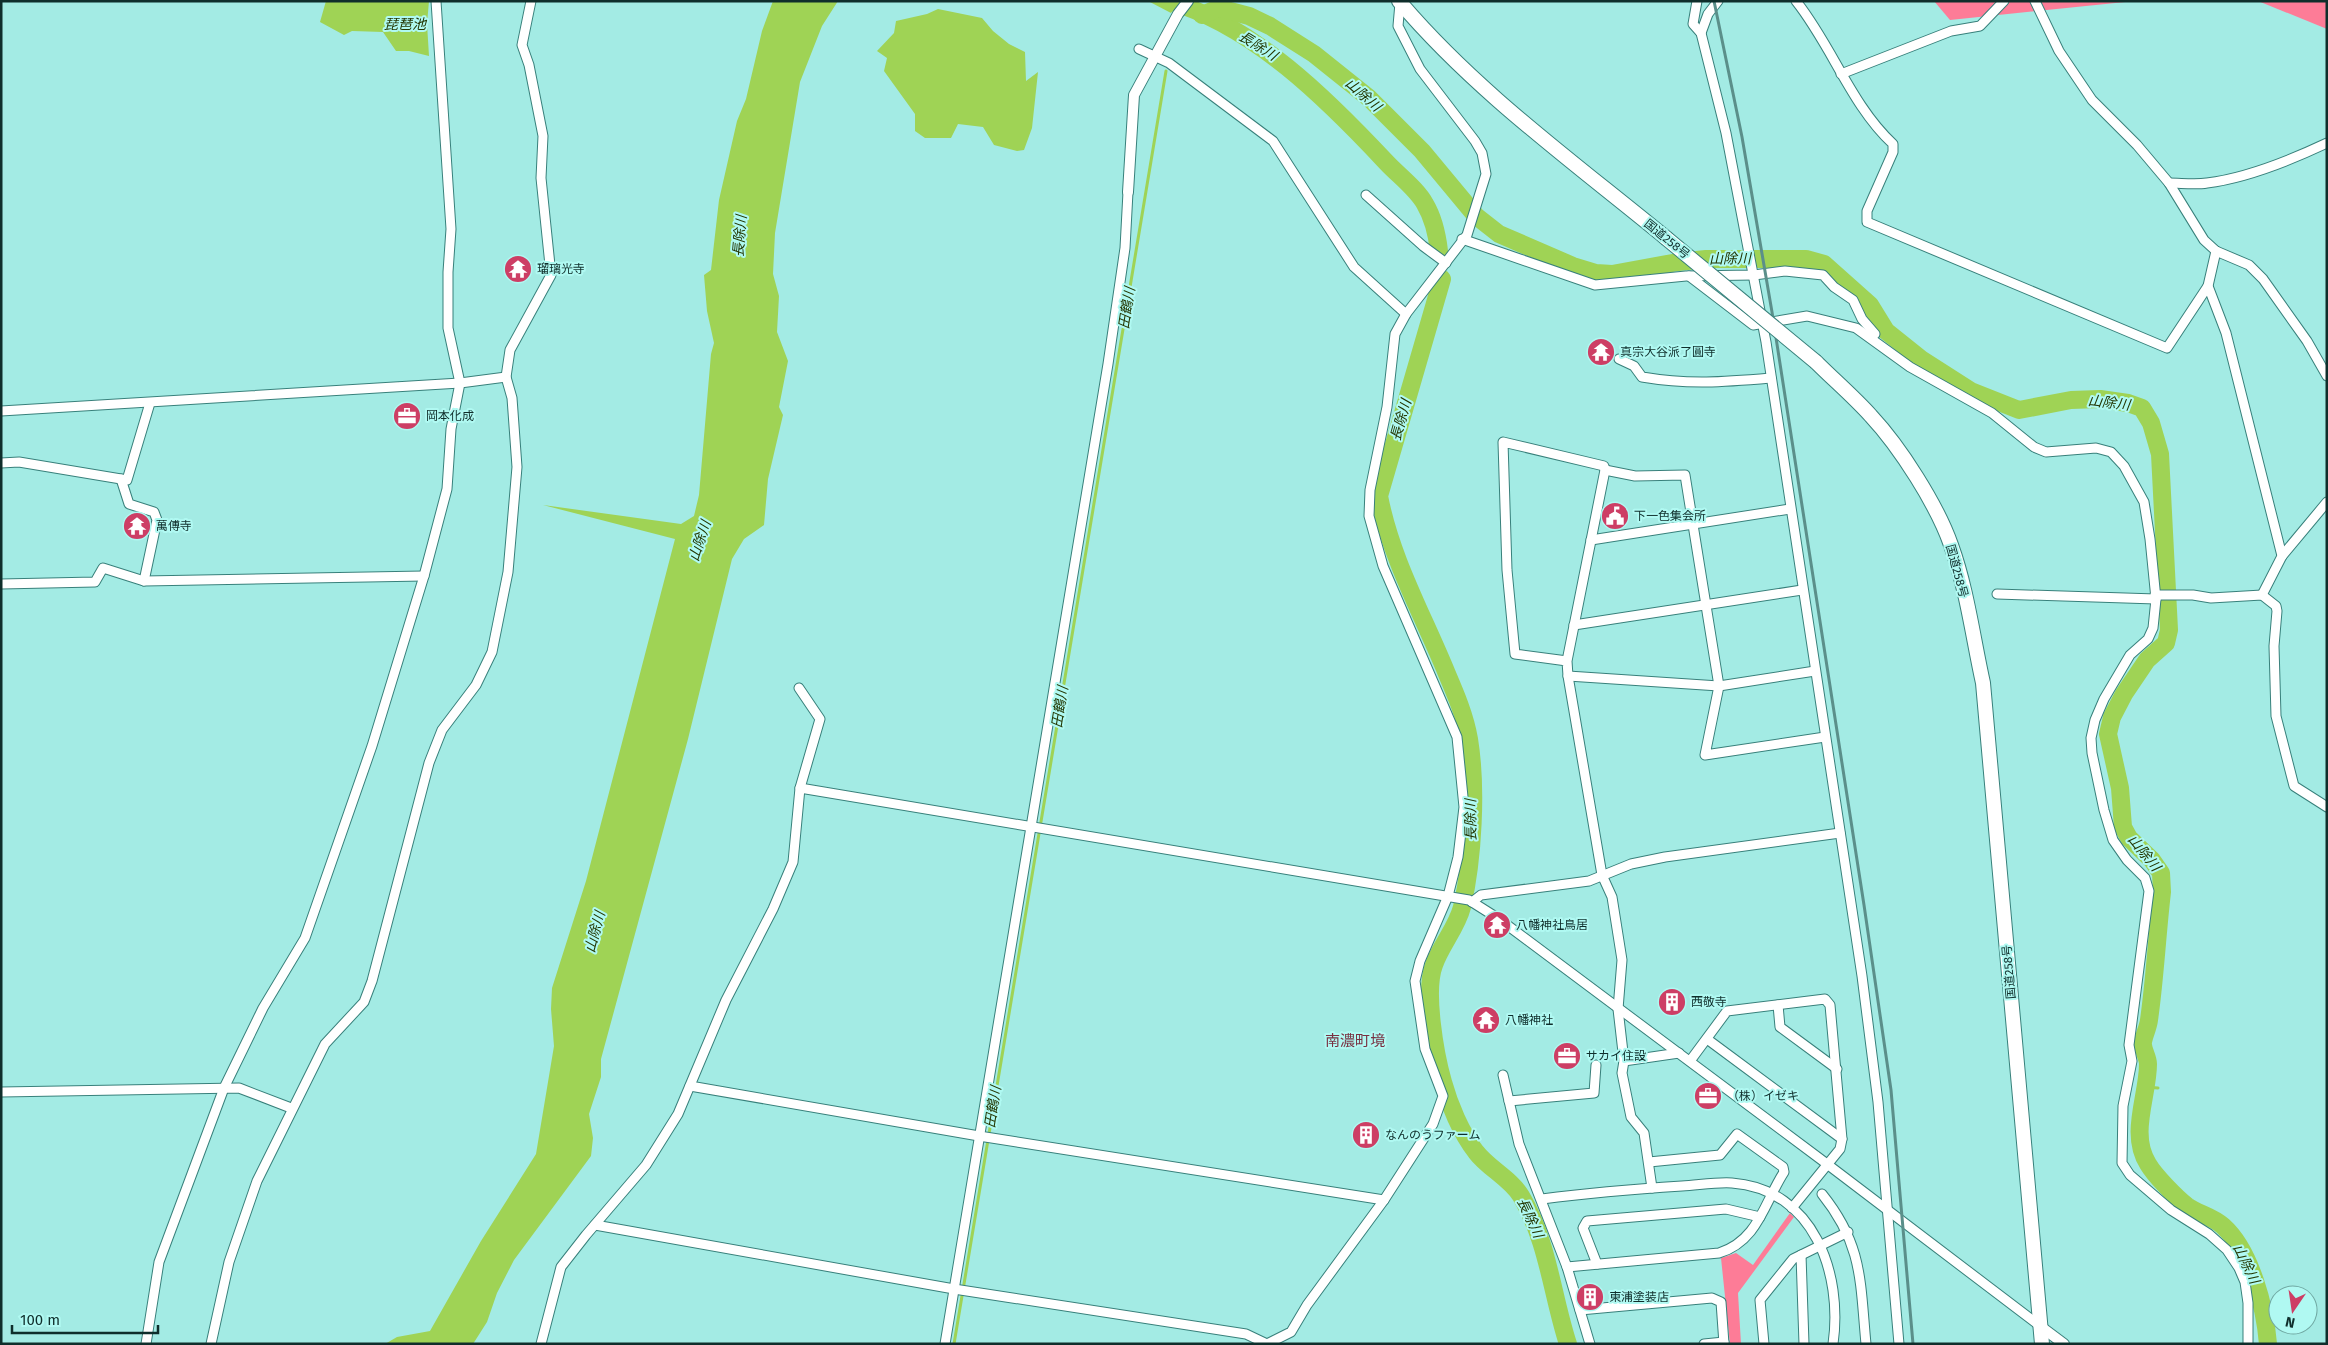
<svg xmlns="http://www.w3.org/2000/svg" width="2328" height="1345" font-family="'Fira Sans','Noto Sans JP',sans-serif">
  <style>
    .green { fill: #fd7c97 }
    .water { fill: #9fd355 }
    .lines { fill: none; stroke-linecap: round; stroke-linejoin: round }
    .stream { stroke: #9fd355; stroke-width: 3 }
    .river { stroke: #9fd355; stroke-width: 18 }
    .minor-casing { stroke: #38807b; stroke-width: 11 }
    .tertiary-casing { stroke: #38807b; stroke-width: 12 }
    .trunk-casing { stroke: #38807b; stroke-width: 16 }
    .minor { stroke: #fff; stroke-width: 9 }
    .tertiary { stroke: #fff; stroke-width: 10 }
    .trunk { stroke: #fff; stroke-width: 14 }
    .rail { stroke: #5b8f8a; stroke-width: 3 }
    .trunk-bridge-casing { stroke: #38807b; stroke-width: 16; stroke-linecap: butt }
    .trunk-bridge { stroke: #fff; stroke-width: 14 }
    .labels { text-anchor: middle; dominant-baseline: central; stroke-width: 4; stroke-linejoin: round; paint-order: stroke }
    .street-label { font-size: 12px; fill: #0f2e2b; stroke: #b0f9f2 }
    .poi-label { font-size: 12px; fill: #0f2e2b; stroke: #b0f9f2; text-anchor: start }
    .water-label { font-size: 14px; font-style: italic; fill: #233602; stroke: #b0f9f2 }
    .quarter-label { font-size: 15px; fill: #783141; stroke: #b0f9f2 }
  </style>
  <rect width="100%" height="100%" fill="#a3ebe4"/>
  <g class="green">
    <path d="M1934 1H2135L1950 20Z"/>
    <path d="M2258 1H2327V29Z"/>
    <path d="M1790 1213 1794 1217 1738 1293 1741 1344H1730L1721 1258 1736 1253 1753 1265Z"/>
  </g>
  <g class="water">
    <path d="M326 1H429L427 24 429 56 409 51H396L383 32 352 31 344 35 320 22Z"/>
    <path d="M773 1H838L822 26 800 82 775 233 773 274 779 296 777 332 788 361 779 407 783 415 768 479 764 525 744 539 732 559 688 739 601 1059V1077L589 1114 593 1138 591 1156 514 1260 497 1293 487 1322 473 1344H385L397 1337 430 1331 481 1241 536 1154 554 1046 551 1009 552 988 586 881 675 539 543 505 681 524 694 516 699 495 711 354 714 343 707 311 704 275 711 270 719 200 737 121 746 99 762 31Z"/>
    <path d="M1148 1H1179L1171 13Z"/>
    <path d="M938 9 982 18 993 31 1009 44 1025 52 1026 81 1038 72 1032 128 1024 150 1017 151 994 145 983 127 958 124 951 138H925L915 131V114L884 71 887 58 877 51 894 33 896 21 927 14Z"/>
  </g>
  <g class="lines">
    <g class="stream">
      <path d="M2145 1087 2158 1088"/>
      <path d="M954 1344 1166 71"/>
    </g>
    <g class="river">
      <path d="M1169 1C1253 25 1328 100 1386 162 1398 175 1417 189 1425 204 1434 219 1437 234 1439 251"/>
      <path d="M1202 15 1219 8 1249 16 1270 26 1314 54 1369 98 1422 151 1476 216 1499 234 1573 266 1596 273 1612 274 1678 262 1706 259H1806L1824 264 1870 305 1886 331 1921 359 1971 391 2019 410 2071 400 2100 399 2128 403 2142 408 2151 423 2160 454 2169 630 2166 643 2147 660 2124 694 2112 717 2108 734 2120 788 2123 827 2129 838 2152 860 2161 873 2162 892C2157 935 2155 978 2149 1020 2148 1028 2144 1035 2143 1042 2142 1049 2148 1057 2148 1064 2148 1096 2129 1134 2148 1164 2155 1176 2176 1197 2187 1206 2198 1214 2212 1216 2223 1226 2251 1251 2265 1307 2268 1344"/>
      <path d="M1442 279 1379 496C1391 559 1423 615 1447 674 1456 695 1465 716 1469 739 1477 788 1473 859 1462 907 1457 927 1441 945 1434 965 1424 991 1435 1054 1443 1082 1449 1104 1461 1133 1476 1152 1488 1168 1511 1179 1521 1196 1548 1241 1552 1295 1568 1344"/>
    </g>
    <defs>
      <g id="minor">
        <path d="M1697 1 1693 24 1701 33 1726 133 1766 342 1862 976 1878 1102 1899 1344"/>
        <path d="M1796 1C1832 46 1851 105 1893 144V152L1867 211V222L2167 348 2208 286"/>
        <path d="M2035 1 2059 51 2092 100 2137 145 2169 183 2204 240 2216 251 2249 265 2263 279 2307 341 2327 376"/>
        <path d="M1701 33 1708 14 1718 1"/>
        <path d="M1139 49 1169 63 1273 141 1354 267 1406 314"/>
        <path d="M1841 74 1951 31 1980 26 2004 1"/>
        <path d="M2169 183C2181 183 2195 185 2207 183 2247 178 2291 160 2327 143"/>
        <path d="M1366 195 1423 246 1446 263"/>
        <path d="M1462 239 1595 285 1686 276 1754 275 1785 271 1823 275 1834 287 1853 300 1862 319 1875 334"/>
        <path d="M2216 251 2208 286 2226 333 2282 556 2262 595"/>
        <path d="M1689 276 1753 325 1807 316 1856 328 1910 367 1992 413 2034 447 2046 452 2096 448 2111 452 2124 466 2144 502 2150 539 2156 599 2153 628 2148 639 2130 655 2104 699 2095 720 2091 738 2092 753 2104 810 2113 840 2127 860 2145 878 2149 891 2129 1045 2132 1061 2123 1106 2122 1163 2130 1175 2171 1210 2209 1234 2227 1250 2239 1268 2245 1282 2248 1303V1344"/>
        <path d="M1619 359 1634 366 1642 377C1689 385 1724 382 1771 378"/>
        <path d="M1 411 460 383 506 377"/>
        <path d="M1 463 19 462 127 480 150 403"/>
        <path d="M1605 470 1635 476 1685 475 1719 686 1705 755 1825 737"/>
        <path d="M121 479 129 504 154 512 157 520 144 581"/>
        <path d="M1591 540 1790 509"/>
        <path d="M2282 556 2327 502"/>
        <path d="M1 584 95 582 103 568 144 581 424 576"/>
        <path d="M1997 594 2156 599"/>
        <path d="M2155 595H2193L2211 598 2262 595 2276 606 2277 611 2274 646 2276 716 2294 786 2327 807"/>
        <path d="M1574 625 1802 590"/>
        <path d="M1567 661 1515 654 1507 570 1503 442 1604 466 1605 470 1567 661 1568 676 1602 875 1612 897 1622 960 1618 1009 1624 1061 1622 1073 1631 1117 1644 1133 1652 1188"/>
        <path d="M1568 676 1719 686 1815 671"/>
        <path d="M800 788 1469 900 1499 919 1827 1164 2040 1326"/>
        <path d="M1472 902 1481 895 1589 881 1631 864 1665 857 1840 833"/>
        <path d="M1778 1005 1780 1027 1837 1069"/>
        <path d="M1707 1039 1842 1139"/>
        <path d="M1624 1061 1679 1053"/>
        <path d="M1690 1061 1727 1011 1825 999 1830 1005 1842 1139 1840 1149 1792 1208"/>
        <path d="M1503 1075 1519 1144 1567 1267 1590 1344"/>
        <path d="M690 1086 979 1136 1384 1200"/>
        <path d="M1 1092 239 1088 291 1108"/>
        <path d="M1509 1101 1594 1093 1596 1065"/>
        <path d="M1822 1194C1863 1245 1860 1281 1866 1344"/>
        <path d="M1542 1199C1588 1193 1635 1189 1682 1186 1699 1185 1716 1182 1732 1183 1814 1189 1843 1274 1833 1344"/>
        <path d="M595 1225 954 1289 1246 1334 1267 1344"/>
        <path d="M1801 1255 1804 1344"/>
        <path d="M1597 1264 1583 1228 1587 1221 1726 1209 1760 1217"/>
        <path d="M1567 1267 1719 1253C1758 1241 1764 1203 1784 1172L1783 1167 1737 1134 1720 1155 1649 1162"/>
        <path d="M1580 1310 1712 1298 1721 1302 1724 1344"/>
        <path d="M146 1344 159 1262 224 1088 263 1008 305 938 372 746 424 576 447 489 451 429 460 383 448 328V272L451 229 436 1"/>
        <path d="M211 1344 229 1262 257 1181 325 1044 364 1002 372 981 429 763 442 730 476 685 492 652 508 572 517 467 512 398 506 377 510 350 551 275 541 178 543 136 529 65 522 45 531 1"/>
        <path d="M541 1344 561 1267 586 1235 646 1165 678 1114 726 1000 773 909 793 862 800 788 820 719 799 688"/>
        <path d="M945 1344 1108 364 1125 248 1128 192"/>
        <path d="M1267 1344 1291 1332 1307 1305 1384 1200 1433 1124 1443 1096 1425 1049 1415 981 1420 961 1448 896 1458 857 1464 807 1457 737 1383 566 1369 516 1370 490 1387 407 1395 334 1406 314 1467 235 1486 174 1482 153 1475 141 1420 69 1398 26 1400 3"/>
        <path d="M1704 1344 1724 1342"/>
        <path d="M1764 1344 1760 1300 1793 1259 1848 1232"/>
      </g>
      <g id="tertiary">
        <path d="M1128 192 1134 95 1178 14 1188 1"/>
        <path d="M2040 1326 2064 1344"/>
      </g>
      <g id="trunk">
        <path d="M1399 1C1476 92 1575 163 1666 238"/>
        <path d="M1816 362C1834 380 1854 397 1871 416 1900 447 1937 505 1951 545 1967 589 1973 638 1983 683L2042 1344"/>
      </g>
    </defs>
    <use href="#minor" class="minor-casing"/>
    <use href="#tertiary" class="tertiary-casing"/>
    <use href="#trunk" class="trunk-casing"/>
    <use href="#minor" class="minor"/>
    <use href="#tertiary" class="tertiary"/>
    <use href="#trunk" class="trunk"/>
    <path class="rail" d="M1714 1 1742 137 1772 312 1864 905 1891 1090 1913 1344"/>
    <defs>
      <path id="trunk-bridge" d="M1666 238 1816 362"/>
    </defs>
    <use href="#trunk-bridge" class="trunk-bridge-casing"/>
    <use href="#trunk-bridge" class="trunk-bridge"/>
  </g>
  <defs>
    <symbol id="temple-disc" viewBox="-11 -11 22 22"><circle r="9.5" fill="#cd3e65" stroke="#b0f9f2"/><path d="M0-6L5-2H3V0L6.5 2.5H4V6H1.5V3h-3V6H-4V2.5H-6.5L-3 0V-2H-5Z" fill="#fff"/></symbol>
    <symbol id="office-disc" viewBox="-11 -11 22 22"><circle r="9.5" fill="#cd3e65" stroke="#b0f9f2"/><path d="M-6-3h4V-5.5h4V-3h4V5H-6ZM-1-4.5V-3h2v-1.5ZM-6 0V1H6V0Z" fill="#fff"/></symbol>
    <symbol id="civic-disc" viewBox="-11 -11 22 22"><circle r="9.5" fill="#cd3e65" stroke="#b0f9f2"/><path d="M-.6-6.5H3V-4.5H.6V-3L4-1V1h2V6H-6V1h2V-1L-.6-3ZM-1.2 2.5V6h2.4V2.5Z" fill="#fff"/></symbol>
    <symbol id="building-disc" viewBox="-11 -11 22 22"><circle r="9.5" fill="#cd3e65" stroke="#b0f9f2"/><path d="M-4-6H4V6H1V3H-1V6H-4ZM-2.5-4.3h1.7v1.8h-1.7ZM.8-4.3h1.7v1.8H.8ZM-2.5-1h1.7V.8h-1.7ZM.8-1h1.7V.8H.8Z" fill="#fff"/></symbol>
  </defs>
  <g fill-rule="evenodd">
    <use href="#temple-disc" x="502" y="253" width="32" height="32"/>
    <use href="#temple-disc" x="1585" y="336" width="32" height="32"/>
    <use href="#office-disc" x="391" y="400" width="32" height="32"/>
    <use href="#civic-disc" x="1599" y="500" width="32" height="32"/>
    <use href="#temple-disc" x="121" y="510" width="32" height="32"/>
    <use href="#temple-disc" x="1481" y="909" width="32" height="32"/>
    <use href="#building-disc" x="1656" y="986" width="32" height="32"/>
    <use href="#temple-disc" x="1470" y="1004" width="32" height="32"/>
    <use href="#office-disc" x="1551" y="1040" width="32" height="32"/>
    <use href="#office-disc" x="1692" y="1080" width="32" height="32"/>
    <use href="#building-disc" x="1350" y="1119" width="32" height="32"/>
    <use href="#building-disc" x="1574" y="1281" width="32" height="32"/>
  </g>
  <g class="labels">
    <g class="street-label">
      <text transform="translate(1667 239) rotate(39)">国道258号</text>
      <text transform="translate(1957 571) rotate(75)">国道258号</text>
      <text transform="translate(2009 972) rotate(-95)">国道258号</text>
    </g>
    <g class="poi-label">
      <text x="537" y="269">瑠璃光寺</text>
      <text x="1620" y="352">真宗大谷派了圓寺</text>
      <text x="426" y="416">岡本化成</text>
      <text x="1634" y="516">下一色集会所</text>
      <text x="156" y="526">萬傅寺</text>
      <text x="1516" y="925">八幡神社鳥居</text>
      <text x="1691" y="1002">西敬寺</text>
      <text x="1505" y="1020">八幡神社</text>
      <text x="1586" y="1056">サカイ住設</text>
      <text x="1727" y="1096">（株）イゼキ</text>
      <text x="1385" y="1135">なんのうファーム</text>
      <text x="1609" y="1297">東浦塗装店</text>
    </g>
    <g class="water-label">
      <text x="405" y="24">琵琶池</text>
      <text transform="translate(1258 46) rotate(32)">長除川</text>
      <text transform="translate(1363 95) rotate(41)">山除川</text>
      <text transform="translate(740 236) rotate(-85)">長除川</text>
      <text transform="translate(1730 259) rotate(-1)">山除川</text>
      <text transform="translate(1127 308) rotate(-81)">田鶴川</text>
      <text transform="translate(2109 403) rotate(7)">山除川</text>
      <text transform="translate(1401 420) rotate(-74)">長除川</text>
      <text transform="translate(700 541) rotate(-72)">山除川</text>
      <text transform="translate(1060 707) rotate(-81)">田鶴川</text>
      <text transform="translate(1471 820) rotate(-91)">長除川</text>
      <text transform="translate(2144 853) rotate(51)">山除川</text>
      <text transform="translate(595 932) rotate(-75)">山除川</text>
      <text transform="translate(993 1107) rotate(-81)">田鶴川</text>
      <text transform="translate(1530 1218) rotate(65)">長除川</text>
      <text transform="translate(2246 1264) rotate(64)">山除川</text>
    </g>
    <g class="quarter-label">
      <text x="1355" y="1041">南濃町境</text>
    </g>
  </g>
  <rect width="2328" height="1345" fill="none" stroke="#0f2e2b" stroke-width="5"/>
  <g transform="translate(2293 1310) rotate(193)"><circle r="24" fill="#b0f9f2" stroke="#70a8a2"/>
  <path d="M0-4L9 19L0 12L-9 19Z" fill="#cd3e65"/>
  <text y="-8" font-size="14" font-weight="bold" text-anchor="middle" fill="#0f2e2b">N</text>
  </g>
  <path d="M12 1325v8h146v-8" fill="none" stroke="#0f2e2b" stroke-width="2.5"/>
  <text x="20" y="1325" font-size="15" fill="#0f2e2b" stroke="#b0f9f2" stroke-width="4" paint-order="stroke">100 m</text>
</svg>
